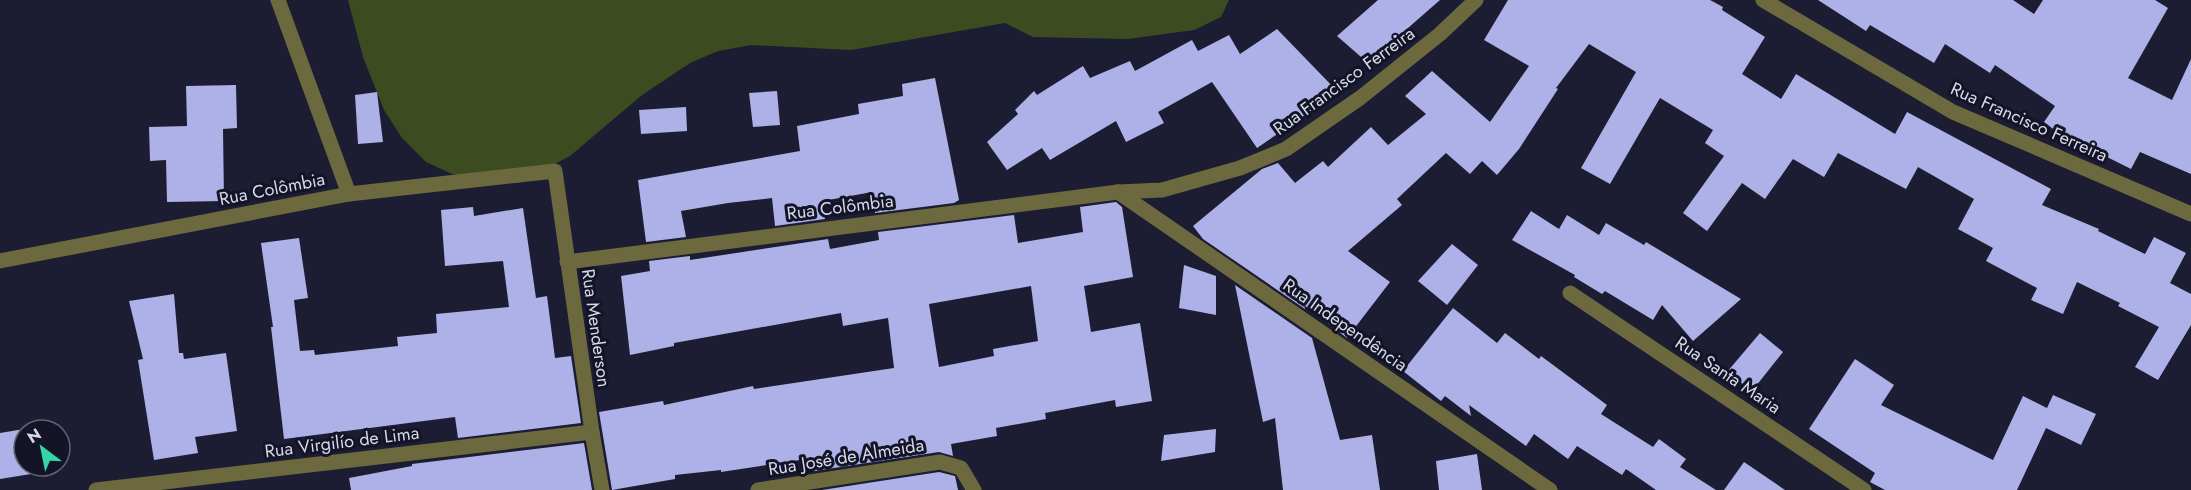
<svg xmlns="http://www.w3.org/2000/svg" width="2191" height="490" font-family="Jost,sans-serif">
  <style>
    .green { fill: #3c4c20 }
    .building { fill: #adb1e7; fill-rule: evenodd }
    .lines { fill: none; stroke-linecap: round; stroke-linejoin: round }
    .minor { stroke: #6c693e; stroke-width: 15 }
    .labels { text-anchor: middle; dominant-baseline: central; stroke-width: 6; stroke-linejoin: round; paint-order: stroke }
    .street-label { font-size: 18px; fill: #d7d9e7; stroke: #131428 }
  </style>
  <rect width="100%" height="100%" fill="#1c1d32"/>
  <path class="green" d="M348 0H1229L1221 17 1194 30 1128 39 1033 37 1005 23 851 50 751 45 718 51 690 63 642 95 570 156 518 183 486 181 452 174 426 162 402 138 384 110 363 57Z"/>
  <g class="building">
    <path d="M1378 0H1440L1368 63 1337 36Z"/>
    <path d="M1508 0H1710L1723 7 1722 10 1765 37 1742 74 1781 99 1796 74 1895 134 1907 112 2051 189 2042 205 2099 229 2098 231 2145 254 2154 237 2186 253 2170 283 2191 294V325L2158 380 2135 367 2159 327 2118 306 2120 303 2077 282 2063 314 2031 300 2037 288 1986 261 1993 248 1958 229 1974 199 1918 167 1906 189 1838 153 1824 177 1793 159 1765 199 1742 183 1707 231 1683 213 1724 156 1705 143 1713 130 1660 98 1610 184 1581 168 1636 72 1589 44 1556 88 1558 89 1519 149 1497 175 1482 161 1470 174 1446 153 1397 199 1402 205 1348 251 1390 282 1347 338 1304 305 1305 309 1203 239 1193 226 1262 169 1278 163 1295 183 1323 161 1328 167 1371 127 1388 145 1426 114 1405 96 1432 71 1490 122 1529 66 1484 40Z"/>
    <path d="M1818 0H2013L2034 14 2043 0H2155L2168 8 2128 78 2172 100 2191 59V174L2140 152 2131 169 2057 132 2044 122 2055 106 1995 65 1990 73 1945 44 1934 63 1870 25 1866 31Z"/>
    <path d="M1277 29 1338 92 1257 148 1212 82 1158 112 1164 123 1126 142 1116 121 1050 160 1042 148 1007 170 987 142 1018 114 1015 110 1034 91 1037 95 1083 66 1090 78 1130 61 1135 71 1192 40 1198 51 1229 35 1240 54Z"/>
    <path d="M935 78 959 200 954 203 875 213 872 192 823 201 825 219 775 226 772 198 728 203 681 211 686 237 646 242 638 180 800 151 797 126 859 114 858 104 903 96 902 84Z"/>
    <path d="M236 85 237 128 223 129 224 201 167 202 166 160 150 161 149 127 187 126 186 86Z"/>
    <path d="M777 91 780 125 753 127 749 93Z"/>
    <path d="M377 92 383 142 358 144 355 95Z"/>
    <path d="M686 107 687 131 641 134 639 110Z"/>
    <path d="M1116 202 1122 207 1133 277 1084 286 1091 332 1140 323 1152 401 1116 407 1115 400 1045 413 1046 419 996 428 997 436 951 444 953 456 939 452 814 471 813 458 721 472V470L675 475V479L612 490 599 412 663 401 664 405 753 386 754 389 894 368 888 318 843 326 841 313 674 343V346L630 355 621 276 650 271 649 261 690 256V260L828 239 830 249 879 240 878 232 1014 215 1018 243 1083 232 1080 207ZM1031 286 1038 341 993 349 994 356 939 367 929 304Z"/>
    <path d="M473 207 474 216 523 208 536 298 547 296 555 358 571 356 581 423 458 438 455 417 284 439 271 327H273L261 243 299 238 308 298 294 300 300 351 314 350 315 355 398 346 397 337 437 333 436 314 509 307 503 261 445 266 441 210Z"/>
    <path d="M1531 211 1559 229 1567 215 1599 235 1606 223 1644 245 1646 242 1741 299 1693 341 1662 305 1653 320 1605 291 1602 294 1574 277 1575 275 1512 240Z"/>
    <path d="M1452 244 1478 265 1447 305 1418 281Z"/>
    <path d="M1184 265 1216 276V315L1179 308Z"/>
    <path d="M1235 285 1312 338 1340 440 1372 435 1380 490H1283L1275 418 1263 422Z"/>
    <path d="M174 294 179 353H183L184 359 226 353 237 431 195 437 198 453 154 460 138 360 143 359 129 301Z"/>
    <path d="M1453 308 1497 343 1505 333 1539 359 1541 356 1607 405 1601 414 1653 447 1659 439 1686 459 1680 467 1716 490H1656L1626 469 1622 475 1577 446 1568 459 1534 434 1526 446 1469 405 1471 416 1445 396 1441 401 1403 371Z"/>
    <path d="M1760 333 1783 352 1752 391 1727 372Z"/>
    <path d="M1855 359 1894 385 1881 405 1993 460 2023 396 2047 408 2053 395 2096 414 2081 445 2046 428 2017 490H1885L1870 482 1875 473 1809 429Z"/>
    <path d="M30 428 24 430V466H35L37 473 0 479V433Z"/>
    <path d="M1216 429 1215 452 1161 461 1164 435Z"/>
    <path d="M584 443 592 490H351L349 478 412 466V464Z"/>
    <path d="M1477 454 1482 490H1439L1436 461Z"/>
    <path d="M1744 462 1785 490H1724Z"/>
    <path d="M939 472 955 476 958 490H822Z"/>
  </g>
  <g class="lines">
    <g class="minor">
      <path d="M278 0 349 194"/>
      <path d="M1763 0 1953 112 2191 214"/>
      <path d="M1118 192 1550 490"/>
      <path d="M0 261 349 194 555 171 592 432 602 490"/>
      <path d="M567 262 1118 192 1162 190 1240 168 1286 149 1360 98 1440 34 1476 0"/>
      <path d="M1570 293 1864 490"/>
      <path d="M96 490 592 432"/>
      <path d="M758 490 940 462 961 468 974 490"/>
    </g>
  </g>
  <g class="labels">
    <g class="street-label">
      <text transform="translate(1344 81) rotate(-36)">Rua Francisco Ferreira</text>
      <text transform="translate(2029 122) rotate(24)">Rua Francisco Ferreira</text>
      <text transform="translate(272 189) rotate(-11)">Rua Colômbia</text>
      <text transform="translate(840 207) rotate(-7)">Rua Colômbia</text>
      <text transform="translate(1345 325) rotate(35)">Rua Independência</text>
      <text transform="translate(596 328) rotate(82)">Rua Menderson</text>
      <text transform="translate(1728 375) rotate(34)">Rua Santa Maria</text>
      <text transform="translate(342 442) rotate(-7)">Rua Virgilío de Lima</text>
      <text transform="translate(846 457) rotate(-9)">Rua José de Almeida</text>
    </g>
  </g>
  <g transform="translate(42 448) rotate(328)"><circle r="28" fill="#131428" stroke="#616374" stroke-width="1.5"/>
  <path d="M0-4.5L10 22L0 15L-10 22Z" fill="#37d4a6"/>
  <text y="-9" font-size="16" font-weight="bold" text-anchor="middle" fill="#d7d9e7">N</text>
  </g>
</svg>
